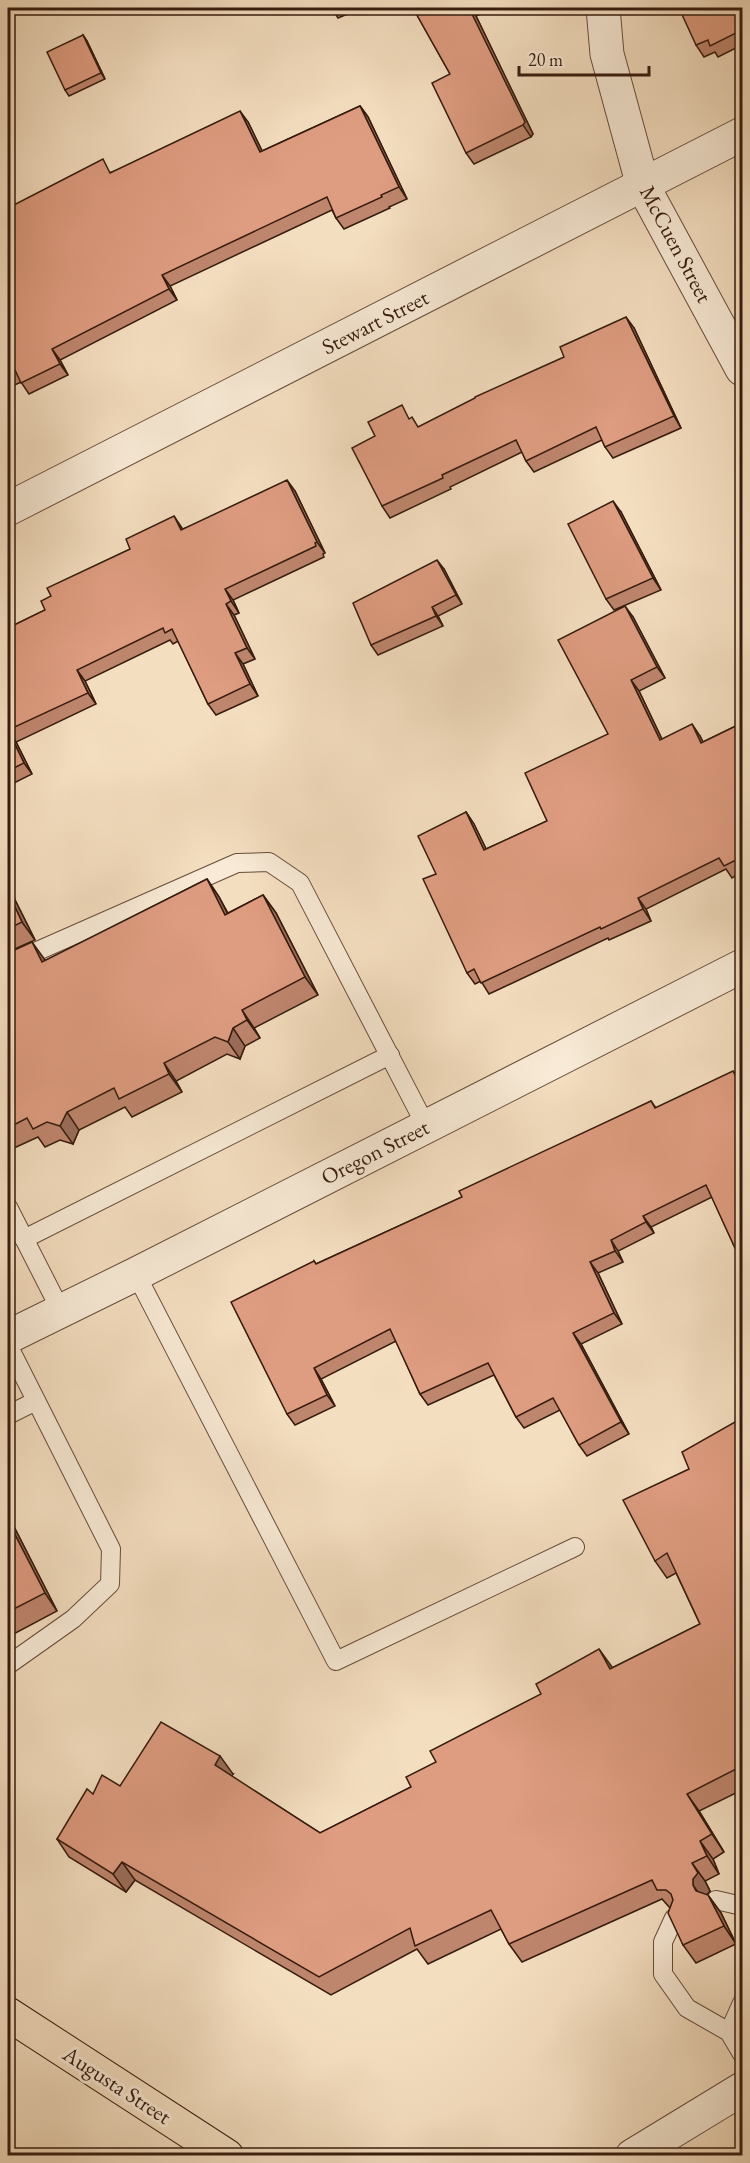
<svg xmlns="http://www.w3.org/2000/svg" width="750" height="2163" font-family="'EB Garamond',serif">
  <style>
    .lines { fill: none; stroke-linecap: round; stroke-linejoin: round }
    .service-casing { stroke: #664c3a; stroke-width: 20 }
    .minor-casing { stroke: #664c3a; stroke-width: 35 }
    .primary-casing { stroke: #361b0e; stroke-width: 35 }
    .service { stroke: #f8ead6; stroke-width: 18 }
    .minor { stroke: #f8ead6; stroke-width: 33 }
    .primary { stroke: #f4dec0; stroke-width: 33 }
    .wall { fill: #bf866e; stroke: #361b0e; stroke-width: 1.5 }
    .shaded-wall { fill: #9b6d5a; stroke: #361b0e; stroke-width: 1.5 }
    .building { fill: #de9c80; stroke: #361b0e; stroke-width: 1.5 }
    .labels { text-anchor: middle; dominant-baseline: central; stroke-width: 6; stroke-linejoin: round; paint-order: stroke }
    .street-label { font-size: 22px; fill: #361b0e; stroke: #f8ead6 }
  </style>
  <rect width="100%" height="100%" fill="#f4dec0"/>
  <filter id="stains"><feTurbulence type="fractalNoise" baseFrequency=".00333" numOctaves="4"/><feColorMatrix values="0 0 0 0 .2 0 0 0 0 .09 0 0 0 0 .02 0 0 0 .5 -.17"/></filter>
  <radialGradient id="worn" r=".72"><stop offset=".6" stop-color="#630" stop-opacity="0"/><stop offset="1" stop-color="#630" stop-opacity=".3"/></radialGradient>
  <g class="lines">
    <defs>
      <g id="service">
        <path d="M8 964 237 863 269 862 300 883 426 1126"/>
        <path d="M8 1207 61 1311"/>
        <path d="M24 1239 390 1055"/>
        <path d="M136 1274 336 1661 575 1547"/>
        <path d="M8 1345 111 1549 110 1584 73 1619 8 1665"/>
        <path d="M8 1415 36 1401"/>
        <path d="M716 1900 742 1906"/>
        <path d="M674 1918 663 1942V1974L687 2008 729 2032 742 2054"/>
        <path d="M729 2032 742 2003"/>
      </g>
      <g id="minor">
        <path d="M603 8 607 54 643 186 742 369"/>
        <path d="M8 509 742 134"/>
        <path d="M8 1337 136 1274 742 966"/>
        <path d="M632 2156 742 2089"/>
      </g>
      <path id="primary" d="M8 2014 227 2156"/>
    </defs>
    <use href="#service" class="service-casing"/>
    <use href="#minor" class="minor-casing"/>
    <use href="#primary" class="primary-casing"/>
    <use href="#service" class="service"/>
    <use href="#minor" class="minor"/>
    <use href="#primary" class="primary"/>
  </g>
  <g class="wall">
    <path d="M332 8H362L338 18Z"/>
    <path d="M413 8H492L476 16 533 134 531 137 474 164 466 153 450 74Z"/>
    <path d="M742 8V45L718 57 715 52 704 57 696 45Z"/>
    <path d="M83 35 87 41 105 79 69 96 65 90Z"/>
    <path d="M360 106 368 117 407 199 389 207 390 208 344 229 336 218 332 210 170 286 177 300 60 360 68 375 29 394 21 382 8 388V208L112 172 248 122 262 151Z"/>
    <path d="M634 328 681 428 613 458 605 447 602 440 534 472 526 461 522 452 450 487 451 489 390 518 382 506 419 427Z"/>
    <path d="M295 491 325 553 323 554 324 557 233 600 239 613 234 615 255 659 243 664 258 696 216 715 208 704 178 641 173 644 170 640 85 681 96 704 16 742 32 774 8 786V628L45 610 183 529Z"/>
    <path d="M621 512 661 590 614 610 606 599Z"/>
    <path d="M444 569 462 604 438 616 443 626 378 655 371 645Z"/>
    <path d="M633 617 665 678 639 691 662 739 700 736 703 742 742 723V872L732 878 726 869 646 909 651 921 609 940 608 938 489 994 481 981 475 984 467 973 436 874 466 812 474 824 486 849 547 821 608 734Z"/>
    <path d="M207 879 219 897 228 913 263 895 276 913 318 995 254 1028 260 1038 245 1046 240 1059 227 1054 176 1081 182 1092 132 1117 125 1107 79 1130 73 1144 60 1140 45 1147 38 1137 14 1148 8 1139V953L45 961Z"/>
    <path d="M8 888 12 894 35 940 8 952Z"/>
    <path d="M741 1082 742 1085V1259L735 1248 712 1197 651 1227 654 1233 618 1251 623 1262 598 1273 622 1324 581 1344 629 1434 587 1456 579 1445 560 1410 524 1428 516 1417 494 1375 428 1405 420 1394 396 1341 321 1379 335 1406 295 1425 287 1414 314 1261 316 1264 462 1197 651 1101 656 1108Z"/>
    <path d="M742 1418V1790L699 1811 724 1852 713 1859 719 1874 705 1881 710 1891 707 1894 721 1913 736 1944 696 1963 683 1945 670 1908 662 1899 522 1962 509 1944 501 1929 428 1964 417 1949 331 1995 135 1880 126 1892 69 1857 57 1839 93 1794 120 1786 233 1774 231 1776 320 1833 411 1787 612 1668 700 1624 676 1573 667 1578 655 1561 689 1469Z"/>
    <path d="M8 1515 57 1611 8 1637Z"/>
    <path d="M8 1689 11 1696 8 1697Z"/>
  </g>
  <g class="shaded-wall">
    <path d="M469 8 476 16 533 134 531 137 523 125Z"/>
    <path d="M83 35 87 41 105 79 101 73Z"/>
    <path d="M360 106 368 117 407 199 399 187Z"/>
    <path d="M240 111 248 122 268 163 260 152Z"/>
    <path d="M162 275 170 286 177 300 169 289Z"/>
    <path d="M626 317 634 328 681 428 674 416Z"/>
    <path d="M52 349 60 360 68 375 60 364Z"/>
    <path d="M287 480 295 491 325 553 317 542Z"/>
    <path d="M613 501 621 512 661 590 653 578Z"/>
    <path d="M174 516 182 528 189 541 181 530Z"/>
    <path d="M437 560 444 569 462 604 456 595Z"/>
    <path d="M225 589 233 600 239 613 231 601Z"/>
    <path d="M226 604 234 615 255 659 247 648Z"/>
    <path d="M625 606 633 617 665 678 657 667Z"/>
    <path d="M432 607 438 616 443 626 436 616Z"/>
    <path d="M235 653 243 664 258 696 250 684Z"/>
    <path d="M77 670 85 681 96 704 88 693Z"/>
    <path d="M631 680 639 691 668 752 660 740Z"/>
    <path d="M692 724 700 736 709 754 701 743Z"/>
    <path d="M8 730 16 742 32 774 24 763Z"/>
    <path d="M466 812 474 824 492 861 484 850Z"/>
    <path d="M207 879 219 897 237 932 225 915Z"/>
    <path d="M8 888 12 894 35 940 22 922 8 892Z"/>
    <path d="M263 895 276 913 318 995 305 977Z"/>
    <path d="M638 898 646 909 651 921 643 909Z"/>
    <path d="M32 942 45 960 55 980 42 962Z"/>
    <path d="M242 1010 254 1028 260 1038 247 1020Z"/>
    <path d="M233 1028 245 1046 240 1059 228 1042Z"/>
    <path d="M164 1063 176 1081 182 1092 169 1074Z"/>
    <path d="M733 1071 742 1085 741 1087Z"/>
    <path d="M67 1112 79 1130 73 1144 60 1126Z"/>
    <path d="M643 1216 651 1227 654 1233 646 1222Z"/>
    <path d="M611 1240 618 1251 623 1262 615 1251Z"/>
    <path d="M590 1262 598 1273 622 1324 614 1313Z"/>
    <path d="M573 1333 581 1344 629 1434 621 1422Z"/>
    <path d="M314 1368 321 1379 335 1406 327 1395Z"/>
    <path d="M8 1515 57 1611 45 1593 8 1521Z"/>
    <path d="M599 1649 612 1667 622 1687 610 1669Z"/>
    <path d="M220 1756 233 1774 227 1783 215 1765Z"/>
    <path d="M687 1794 699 1811 724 1852 712 1834Z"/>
    <path d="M700 1841 713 1859 719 1874 707 1856Z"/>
    <path d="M122 1862 135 1880 126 1892 113 1874Z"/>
    <path d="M692 1863 705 1881 710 1891 705 1897V1903L693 1885Z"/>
    <path d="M708 1895 721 1913 736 1944 724 1926Z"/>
  </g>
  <g class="building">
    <path d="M332 8H344L334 12Z"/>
    <path d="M413 8H469L525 122 523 125 466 153 432 83 450 74Z"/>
    <path d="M679 8H742V30L710 46 708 40 696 45Z"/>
    <path d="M83 35 101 73 65 90 47 52Z"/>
    <path d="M360 106 399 187 381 195 382 197 336 218 327 197 162 275 169 289 52 349 60 364 21 383 15 370 8 373V208L103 159 110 173 240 111 260 152Z"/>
    <path d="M626 317 674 416 605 447 596 427 526 461 516 440 442 475 443 478 382 506 352 448 375 436 368 422 402 405 409 419 412 417 418 427 475 398V397L564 357 560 347Z"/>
    <path d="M287 480 317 542 315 543 316 546 225 589 231 601 226 604 247 648 235 653 250 684 208 704 172 629 165 633 163 628 77 670 88 693 8 730 24 763 8 771V628L45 610 41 601 51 596 47 588 130 549 126 539 174 516 181 530Z"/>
    <path d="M613 501 653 578 606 599 568 524Z"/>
    <path d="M437 560 456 595 432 607 436 616 371 645 353 603Z"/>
    <path d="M625 606 657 667 631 680 660 740 692 724 701 743 742 723V857L724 866 719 858 638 898 643 909 601 929 600 927 481 983 474 969 467 973 423 879 436 874 418 836 466 812 484 850 547 821 525 773 608 734 558 640Z"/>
    <path d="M207 879 225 915 263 895 305 977 242 1010 247 1020 233 1028 228 1042 215 1037 164 1063 169 1074 119 1099 114 1088 67 1112 60 1126 47 1122 33 1129 27 1118 8 1128V953L32 942 42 962Z"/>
    <path d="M8 892 22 922 8 929Z"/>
    <path d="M733 1071 741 1087 742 1086V1245L735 1248 706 1185 643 1216 646 1222 611 1240 615 1251 590 1262 614 1313 573 1333 621 1422 579 1445 553 1398 516 1417 488 1363 420 1394 390 1329 314 1368 327 1395 287 1414 231 1302 314 1261 316 1264 462 1197 459 1191 651 1101 655 1108Z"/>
    <path d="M742 1418V1766L687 1794 712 1834 700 1841 707 1856 692 1863 698 1873 693 1879V1885L696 1891 708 1895 724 1926 683 1945 668 1913 673 1900 671 1894 666 1890H657L652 1880 509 1944 491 1910 415 1946 410 1928 319 1977 122 1862 113 1874 57 1839 87 1789 93 1794 102 1775 120 1786 161 1722 220 1756 215 1765 320 1833 411 1787 406 1777 436 1762 430 1751 541 1694 536 1684 599 1649 610 1669 700 1624 667 1553 655 1561 623 1500 689 1469 682 1452Z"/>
    <path d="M8 1521 45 1593 8 1612Z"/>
  </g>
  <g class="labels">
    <g class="street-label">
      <text transform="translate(676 244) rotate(62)">McCuen Street</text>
      <text transform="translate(375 322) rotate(-27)">Stewart Street</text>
      <text transform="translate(375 1152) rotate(-27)">Oregon Street</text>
      <text transform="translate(117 2085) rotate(33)">Augusta Street</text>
    </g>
  </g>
  <rect width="750" height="2163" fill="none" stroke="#f4dec0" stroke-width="30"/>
  <rect x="9" y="9" width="732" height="2145" fill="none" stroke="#361b0e" stroke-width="3"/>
  <rect x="15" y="15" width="720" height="2133" fill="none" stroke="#361b0e" stroke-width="1.5"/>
  <path d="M519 66v9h130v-9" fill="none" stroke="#361b0e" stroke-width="3"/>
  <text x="528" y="66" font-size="18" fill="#361b0e" stroke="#f8ead6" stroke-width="4.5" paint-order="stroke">20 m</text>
  <rect width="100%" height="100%" filter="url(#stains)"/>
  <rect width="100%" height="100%" fill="url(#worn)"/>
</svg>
